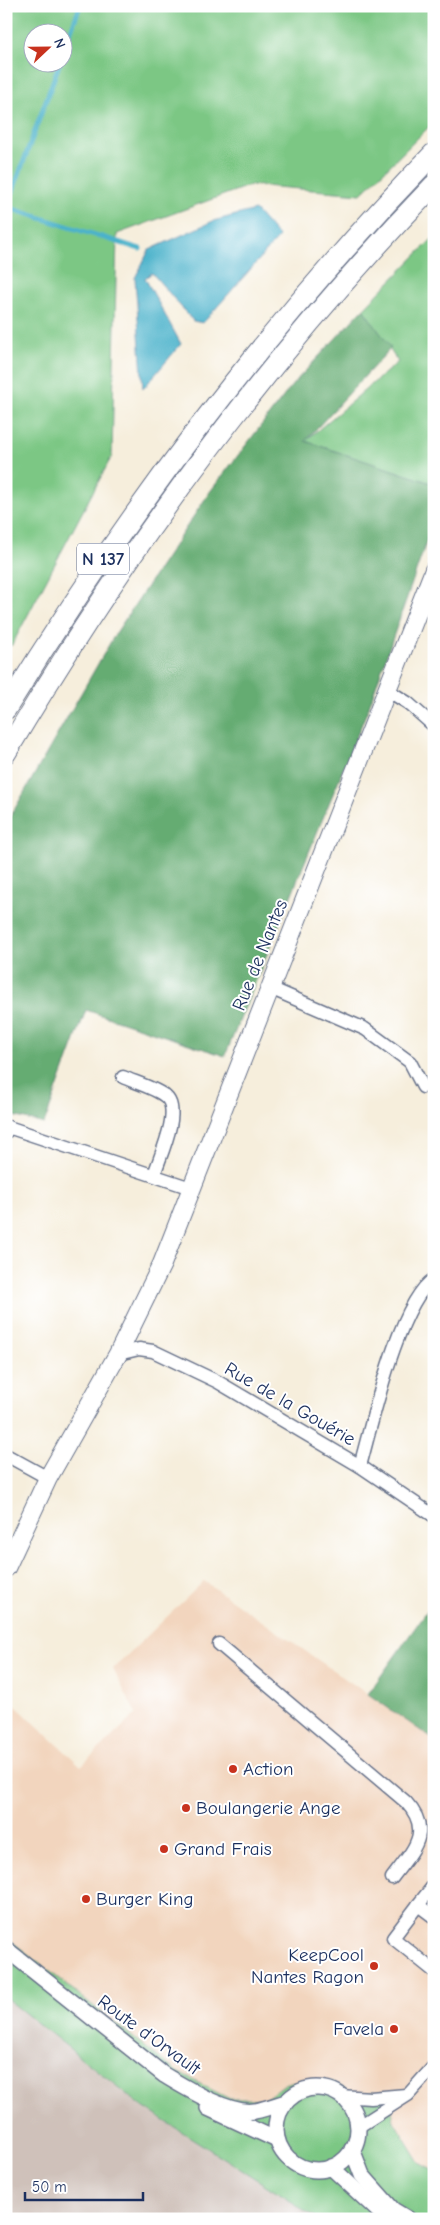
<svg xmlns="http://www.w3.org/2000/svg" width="440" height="2225" font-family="'Comic Neue',sans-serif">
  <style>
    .built { fill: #f2d5be }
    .industrial { fill: #cfc1ba }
    .green { fill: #7cc784; stroke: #4c7b71; fill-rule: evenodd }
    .forest { fill: #65ac72; stroke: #406e68 }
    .water { fill: #4cb2cb; stroke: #347094 }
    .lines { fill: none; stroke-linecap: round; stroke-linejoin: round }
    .stream { stroke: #4cb2cb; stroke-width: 5 }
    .minor-casing { stroke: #68728a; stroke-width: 15 }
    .tertiary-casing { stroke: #68728a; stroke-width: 18 }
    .secondary-casing { stroke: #68728a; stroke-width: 20 }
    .trunk-casing { stroke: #68728a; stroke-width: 22 }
    .minor { stroke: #fff; stroke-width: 12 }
    .tertiary { stroke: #fff; stroke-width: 15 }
    .secondary { stroke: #fff; stroke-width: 18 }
    .trunk { stroke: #fff; stroke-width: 20 }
    .poi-dot { fill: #c8321e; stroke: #fff; stroke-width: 2 }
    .labels { text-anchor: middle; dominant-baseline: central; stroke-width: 4; stroke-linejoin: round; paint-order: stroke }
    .shield { fill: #fff; stroke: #5f6d8e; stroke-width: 1 }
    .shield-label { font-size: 18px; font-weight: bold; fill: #1b2f5e }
    .street-label { font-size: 19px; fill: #1b2f5e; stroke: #fff }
    .poi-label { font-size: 19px; fill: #1b2f5e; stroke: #fff; text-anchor: start }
  </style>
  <rect width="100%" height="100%" fill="#fff"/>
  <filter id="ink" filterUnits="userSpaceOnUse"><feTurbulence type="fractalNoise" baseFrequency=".02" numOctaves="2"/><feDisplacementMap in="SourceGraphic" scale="10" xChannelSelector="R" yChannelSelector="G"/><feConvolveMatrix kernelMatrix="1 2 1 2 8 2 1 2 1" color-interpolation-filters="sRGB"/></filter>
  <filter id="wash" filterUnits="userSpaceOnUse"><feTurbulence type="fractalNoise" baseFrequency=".0096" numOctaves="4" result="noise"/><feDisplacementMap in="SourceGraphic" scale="20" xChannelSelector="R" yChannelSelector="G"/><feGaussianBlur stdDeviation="1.12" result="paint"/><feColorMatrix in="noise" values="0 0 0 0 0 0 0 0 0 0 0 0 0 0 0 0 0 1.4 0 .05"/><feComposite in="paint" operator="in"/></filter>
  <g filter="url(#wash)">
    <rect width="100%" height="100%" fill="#f6eedc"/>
    <path class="built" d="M204 1581 434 1740V2170L419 2162 394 2121 387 2091 353 2094 333 2082 286 2083 265 2099H230L177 2072 39 1965 6 1937V1697L81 1766 136 1714 113 1669Z"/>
    <path class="industrial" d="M6 1998 143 2107 319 2219H6Z"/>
    <g class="green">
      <path d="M6 6H434V122L361 194 251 185 117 234 112 456 12 645 6 646ZM32 32H62V62H32Z"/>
      <path d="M434 237V484L305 441 398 362 363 309Z"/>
      <path d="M6 1937 177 2072 230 2099H265L286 2083 333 2082 353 2094 388 2091 394 2121 419 2162 434 2170V2219H319L143 2107 6 1998Z"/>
    </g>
    <g class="forest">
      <path d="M363 309 391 348 305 441 434 484V520L368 709 225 1056 86 1010 44 1124 6 1114V824L114 636 209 493 293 384Z"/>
      <path d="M434 1601V1740L368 1694Z"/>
    </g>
    <path class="water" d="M255 210 279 237 203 323 193 321 152 273 145 278 181 344 143 389 135 278 149 250 213 221Z"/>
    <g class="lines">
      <g class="stream">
        <path d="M62 55 80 6"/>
        <path d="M6 207 140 249"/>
        <path d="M7 207 60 62"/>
      </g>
    </g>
  </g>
  <g filter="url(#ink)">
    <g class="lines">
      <defs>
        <g id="minor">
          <path d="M387 690 408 703 434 726"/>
          <path d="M270 988 365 1029 410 1062 423 1087"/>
          <path d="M123 1077C134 1082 158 1089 166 1097 182 1111 159 1158 154 1175"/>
          <path d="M6 1132 8 1127 191 1188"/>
          <path d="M118 1354 139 1349 153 1351 218 1382 360 1466 434 1516"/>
          <path d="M6 1455 48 1478"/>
          <path d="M360 1466C372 1423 399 1301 434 1279"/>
          <path d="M219 1644 406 1802C434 1832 412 1851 392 1878"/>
          <path d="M418 1905 434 1885"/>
          <path d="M434 1917 418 1905 393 1938 434 1971"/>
          <path d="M340 2096 371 2098 406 2095"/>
          <path d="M358 2127 408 2095 434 2066"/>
        </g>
        <g id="tertiary">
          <path d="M6 1949 164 2075C186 2088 229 2115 255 2111 265 2109 276 2105 286 2102"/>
          <circle cx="317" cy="2129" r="41"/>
          <path d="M208 2108 277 2140"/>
          <path d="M352 2149 362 2175 393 2210 408 2219"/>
          <path d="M331 2167 387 2219"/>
        </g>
        <path id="secondary" d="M6 1568 48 1478 118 1354 162 1264 434 570"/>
        <g id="trunk">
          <path d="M6 709C129 508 271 322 434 153"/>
          <path d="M6 753C127 548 269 356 434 185"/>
        </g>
      </defs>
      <use href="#minor" class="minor-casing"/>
      <use href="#tertiary" class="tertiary-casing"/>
      <use href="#secondary" class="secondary-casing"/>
      <use href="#trunk" class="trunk-casing"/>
      <use href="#minor" class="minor"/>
      <use href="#tertiary" class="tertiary"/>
      <use href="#secondary" class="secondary"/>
      <use href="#trunk" class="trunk"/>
    </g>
  </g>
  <g class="poi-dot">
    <circle cx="233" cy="1769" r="5"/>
    <circle cx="186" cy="1808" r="5"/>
    <circle cx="164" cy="1849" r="5"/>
    <circle cx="86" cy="1899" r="5"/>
    <circle cx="374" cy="1966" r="5"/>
    <circle cx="394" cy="2029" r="5"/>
  </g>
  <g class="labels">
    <rect class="shield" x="77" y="543.5" width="52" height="31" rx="4"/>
    <g class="shield-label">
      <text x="103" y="559">N 137</text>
    </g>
    <g class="street-label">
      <text transform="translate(260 955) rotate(-68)">Rue de Nantes</text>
      <text transform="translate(290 1404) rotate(30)">Rue de la Gouérie</text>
      <text transform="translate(149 2035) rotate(36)">Route d'Orvault</text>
    </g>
    <g class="poi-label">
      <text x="243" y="1769">Action</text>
      <text x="196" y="1808">Boulangerie Ange</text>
      <text x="174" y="1849">Grand Frais</text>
      <text x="96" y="1899">Burger King</text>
      <text x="364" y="1955" text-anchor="end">KeepCool<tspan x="364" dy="22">Nantes Ragon</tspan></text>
      <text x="384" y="2029" text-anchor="end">Favela</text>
    </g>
  </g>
  <rect width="440" height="2225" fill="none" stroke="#fff" stroke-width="25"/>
  <g transform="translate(48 48) rotate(68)"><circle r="24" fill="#ffffff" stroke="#a4acbf"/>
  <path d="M0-4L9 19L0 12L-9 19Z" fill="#c8321e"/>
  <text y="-8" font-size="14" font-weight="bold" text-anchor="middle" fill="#1b2f5e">N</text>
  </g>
  <path d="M25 2192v8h118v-8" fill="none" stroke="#1b2f5e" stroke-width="2.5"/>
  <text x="32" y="2192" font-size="15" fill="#1b2f5e" stroke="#ffffff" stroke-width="4" paint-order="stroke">50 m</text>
</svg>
